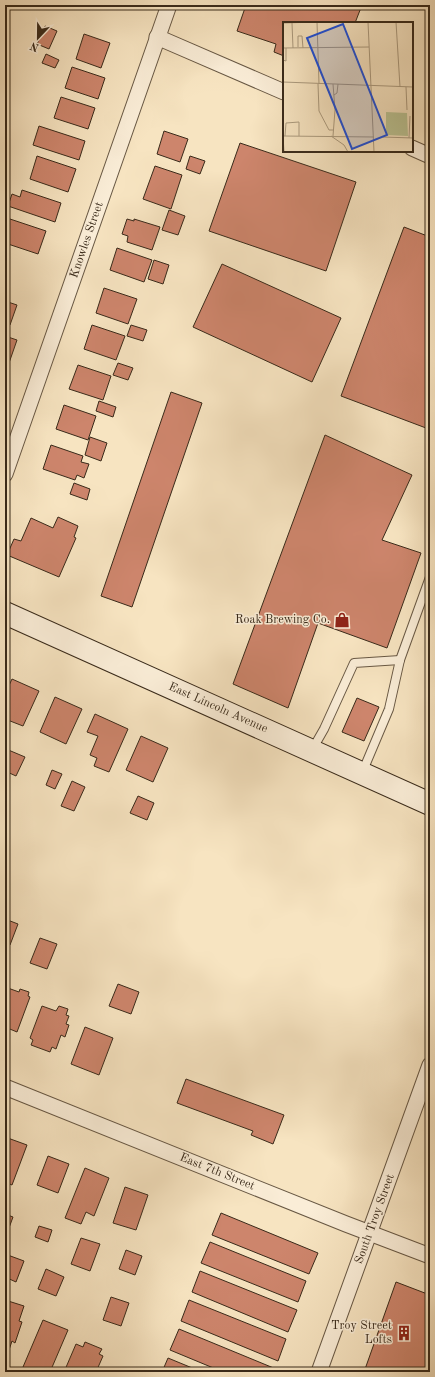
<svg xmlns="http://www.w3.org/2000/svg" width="435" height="1377" font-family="'Old Standard TT',serif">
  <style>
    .building { fill: #cd856c; stroke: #392a1a }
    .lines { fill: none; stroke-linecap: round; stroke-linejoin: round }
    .lane-casing { stroke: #685844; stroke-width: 10 }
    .street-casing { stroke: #685844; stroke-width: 17 }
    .secondary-casing { stroke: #392a1a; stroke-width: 24 }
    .lane { stroke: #faedd7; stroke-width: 8 }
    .street { stroke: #faedd7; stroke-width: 15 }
    .secondary { stroke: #faedd7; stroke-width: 22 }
    .labels { text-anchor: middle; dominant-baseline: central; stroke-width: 3; stroke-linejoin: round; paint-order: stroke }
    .street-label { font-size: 12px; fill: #392a1a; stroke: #faedd7 }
    .poi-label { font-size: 12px; fill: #392a1a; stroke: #faedd7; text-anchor: end }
    .inset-road { fill: none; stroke: #ab9a7e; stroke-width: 1 }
    .view { fill: #1d4ed8; fill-opacity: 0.15; stroke: #1d4ed8; stroke-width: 2 }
    .inset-edge { fill: none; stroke: #392a1a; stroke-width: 2 }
  </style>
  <rect width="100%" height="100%" fill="#f7e4c1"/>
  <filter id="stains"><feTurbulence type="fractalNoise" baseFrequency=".005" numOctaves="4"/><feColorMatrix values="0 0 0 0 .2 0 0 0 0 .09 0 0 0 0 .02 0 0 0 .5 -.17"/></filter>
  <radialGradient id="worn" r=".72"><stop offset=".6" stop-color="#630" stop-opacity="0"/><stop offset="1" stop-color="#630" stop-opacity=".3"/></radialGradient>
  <g class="building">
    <path d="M246 5H362L355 23H284V56L274 52 276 44 237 31Z"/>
    <path d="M45 26 57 31 49 49 37 44Z"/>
    <path d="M84 34 110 43 101 68 76 59Z"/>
    <path d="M46 54 59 60 55 68 42 63Z"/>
    <path d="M72 67 105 78 98 99 65 88Z"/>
    <path d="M61 97 95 108 88 129 54 118Z"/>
    <path d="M39 126 85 141 79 160 33 145Z"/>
    <path d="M164 131 188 139 180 162 157 154Z"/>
    <path d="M240 143 356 182 326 271 209 231Z"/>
    <path d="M37 156 76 169 68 192 30 179Z"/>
    <path d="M190 156 205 161 200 174 186 169Z"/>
    <path d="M155 166 182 175 171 209 143 199Z"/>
    <path d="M22 190 61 203 55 222 8 206 12 194 20 197Z"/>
    <path d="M169 210 185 216 178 235 162 230Z"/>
    <path d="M7 218 46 231 38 254 5 243V224Z"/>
    <path d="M127 219 134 221V219L160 227 152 250 127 242 128 236 122 234Z"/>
    <path d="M404 227 430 237V416L426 428 341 396Z"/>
    <path d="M117 248 152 260 144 282 110 270Z"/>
    <path d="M154 260 169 265 163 284 148 279Z"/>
    <path d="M222 264 341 318 312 382 193 327Z"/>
    <path d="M104 288 137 299 128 324 96 313Z"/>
    <path d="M5 301 17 305 10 325 5 323Z"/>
    <path d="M92 325 125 336 116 360 84 349Z"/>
    <path d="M131 325 147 330 143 341 127 336Z"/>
    <path d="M5 336 17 340 9 363 5 361Z"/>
    <path d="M118 363 133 368 128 380 113 375Z"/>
    <path d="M78 365 111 376 103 400 69 389Z"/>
    <path d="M171 392 202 403 132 607 101 596Z"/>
    <path d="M99 401 116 407 113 417 96 411Z"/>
    <path d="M64 405 96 416 88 440 56 429Z"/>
    <path d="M325 435 412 475 382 540 421 553 387 648 318 623 288 708 233 684Z"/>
    <path d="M90 437 107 443 101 461 85 455Z"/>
    <path d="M51 445 83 456 81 462 89 464 84 478 77 475 75 480 43 469Z"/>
    <path d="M74 483 90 489 87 500 70 494Z"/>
    <path d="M58 517 78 526 74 537 76 538 59 577 7 555 14 539 21 541 31 518 53 528Z"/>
    <path d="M12 679 39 691 23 726 5 719V694Z"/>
    <path d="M55 697 82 709 66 744 40 732Z"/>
    <path d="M357 698 379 707 364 741 342 732Z"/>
    <path d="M95 714 128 729 109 772 94 766 97 758 90 755 98 736 87 732Z"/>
    <path d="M141 736 168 748 153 782 126 770Z"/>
    <path d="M6 749 25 757 16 776 5 771Z"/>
    <path d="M52 770 62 774 55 789 46 785Z"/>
    <path d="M72 781 85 787 74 811 61 806Z"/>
    <path d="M138 796 154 803 147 820 130 813Z"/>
    <path d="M5 919 18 924 10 945 5 944Z"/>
    <path d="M40 938 57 944 47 969 30 963Z"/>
    <path d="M118 984 139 992 131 1014 109 1006Z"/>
    <path d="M5 987 19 992 20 989 29 992 28 996 30 997 17 1032 5 1027Z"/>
    <path d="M42 1006 56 1011 59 1006 68 1009 66 1015 69 1016 66 1024 69 1025 65 1037 61 1035 56 1049 52 1047 50 1052 31 1045 33 1040 30 1038Z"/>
    <path d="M85 1027 113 1038 99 1075 71 1064Z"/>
    <path d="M186 1079 284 1115 273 1144 251 1135 253 1131 177 1103Z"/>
    <path d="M5 1137 27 1145 12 1185 5 1182Z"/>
    <path d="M48 1156 69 1164 58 1193 37 1185Z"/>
    <path d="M85 1168 109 1178 94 1216 86 1212 81 1224 65 1218Z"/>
    <path d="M125 1187 148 1195 136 1230 113 1223Z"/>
    <path d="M221 1213 318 1253 309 1274 212 1235Z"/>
    <path d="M5 1214 13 1217 6 1236 5 1235Z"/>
    <path d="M39 1226 52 1230 48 1242 35 1237Z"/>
    <path d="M81 1238 100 1244 90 1271 71 1264Z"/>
    <path d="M210 1242 306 1281 298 1302 201 1263Z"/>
    <path d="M126 1250 142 1256 135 1275 119 1269Z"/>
    <path d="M5 1254 24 1261 16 1282 5 1277Z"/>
    <path d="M46 1269 64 1277 56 1296 38 1289Z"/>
    <path d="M200 1271 297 1310 288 1332 192 1292Z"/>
    <path d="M396 1282 430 1295V1372H364Z"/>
    <path d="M111 1297 129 1303 121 1326 103 1320Z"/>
    <path d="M5 1300 24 1306 19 1321 22 1322 15 1343 12 1341 9 1350 5 1349Z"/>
    <path d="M189 1300 286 1339 278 1361 181 1321Z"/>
    <path d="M43 1320 68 1330 50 1372H35L23 1367Z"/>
    <path d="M179 1329 276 1369 274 1372H223L170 1350Z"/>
    <path d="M85 1342 102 1349 99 1354 103 1356 96 1372H64L76 1344 83 1347Z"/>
    <path d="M168 1358 202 1372H162Z"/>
  </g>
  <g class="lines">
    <defs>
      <g id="lane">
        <path d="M312 750 324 729 354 663 400 660"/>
        <path d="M362 773 389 709 400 660 430 577"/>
      </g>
      <g id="street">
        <path d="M157 37 284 92"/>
        <path d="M412 148 430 156"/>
        <path d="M5 474 169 5"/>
        <path d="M5 1087 346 1224 430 1256"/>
        <path d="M319 1372 430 1065"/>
      </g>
      <path id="secondary" d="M5 613 430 804"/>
    </defs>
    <use href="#lane" class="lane-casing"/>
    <use href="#street" class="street-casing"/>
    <use href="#secondary" class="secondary-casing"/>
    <use href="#lane" class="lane"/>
    <use href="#street" class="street"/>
    <use href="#secondary" class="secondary"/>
  </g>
  <defs>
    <symbol id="shop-bare" viewBox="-9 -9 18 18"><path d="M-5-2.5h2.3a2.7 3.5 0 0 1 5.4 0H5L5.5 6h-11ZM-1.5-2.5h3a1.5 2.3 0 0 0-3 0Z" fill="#8f2418" stroke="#faedd7" stroke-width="2.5" paint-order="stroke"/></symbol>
    <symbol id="building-bare" viewBox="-9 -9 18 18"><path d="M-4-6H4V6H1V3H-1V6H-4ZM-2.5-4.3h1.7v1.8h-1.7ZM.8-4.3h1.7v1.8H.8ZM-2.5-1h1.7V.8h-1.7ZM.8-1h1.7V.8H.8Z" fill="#8f2418" stroke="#faedd7" stroke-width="2.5" paint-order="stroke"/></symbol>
  </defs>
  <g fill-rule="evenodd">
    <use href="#shop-bare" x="331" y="609" width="22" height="22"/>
    <use href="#building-bare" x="393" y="1322" width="22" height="22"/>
  </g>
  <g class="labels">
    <g class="street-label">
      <text transform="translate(87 240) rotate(-71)">Knowles Street</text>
      <text transform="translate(218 708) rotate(24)">East Lincoln Avenue</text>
      <text transform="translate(217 1172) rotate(22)">East 7th Street</text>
      <text transform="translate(375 1219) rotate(-70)">South Troy Street</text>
    </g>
    <g class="poi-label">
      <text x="330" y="620">Roak Brewing Co.</text>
      <text x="392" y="1326">Troy Street<tspan x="392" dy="14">Lofts</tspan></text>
    </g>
  </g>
  <g transform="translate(283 22)">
    <rect width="130" height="130" fill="#f7e4c1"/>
    <path d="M103 90 124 91 125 114 103 113Z" fill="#bbc494"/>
    <path class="inset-road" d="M34 0 36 62M85 0 91 130M113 0 117 65M0 1 32 0M9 1 10 26M15 25V14H19L20 26M0 26 86 25M0 38 3 39V26M0 60 130 65M35 62 36 89 46 108H50M123 65 124 88M51 73 54 71 55 62M0 114 91 115M0 114 1 130M2 114 3 101 16 100V114M48 114 61 123 65 130M50 114 52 88 50 62M100 115 130 116M126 116 127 94"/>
    <path class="view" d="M60 2 104 113 69 127 24 16Z"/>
    <rect width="130" height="130" class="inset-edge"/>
  </g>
  <rect width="435" height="1377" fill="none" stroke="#f7e4c1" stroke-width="20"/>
  <rect x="6" y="6" width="423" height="1365" fill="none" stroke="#392a1a" stroke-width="2"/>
  <rect x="10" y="10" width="415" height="1357" fill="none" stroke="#392a1a"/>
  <g transform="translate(38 38) rotate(202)" stroke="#faedd7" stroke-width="3" paint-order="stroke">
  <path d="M0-3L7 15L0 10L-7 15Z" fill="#392a1a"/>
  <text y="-6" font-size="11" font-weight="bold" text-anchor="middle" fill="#392a1a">N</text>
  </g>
  <rect width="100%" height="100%" filter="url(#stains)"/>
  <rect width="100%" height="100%" fill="url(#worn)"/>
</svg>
